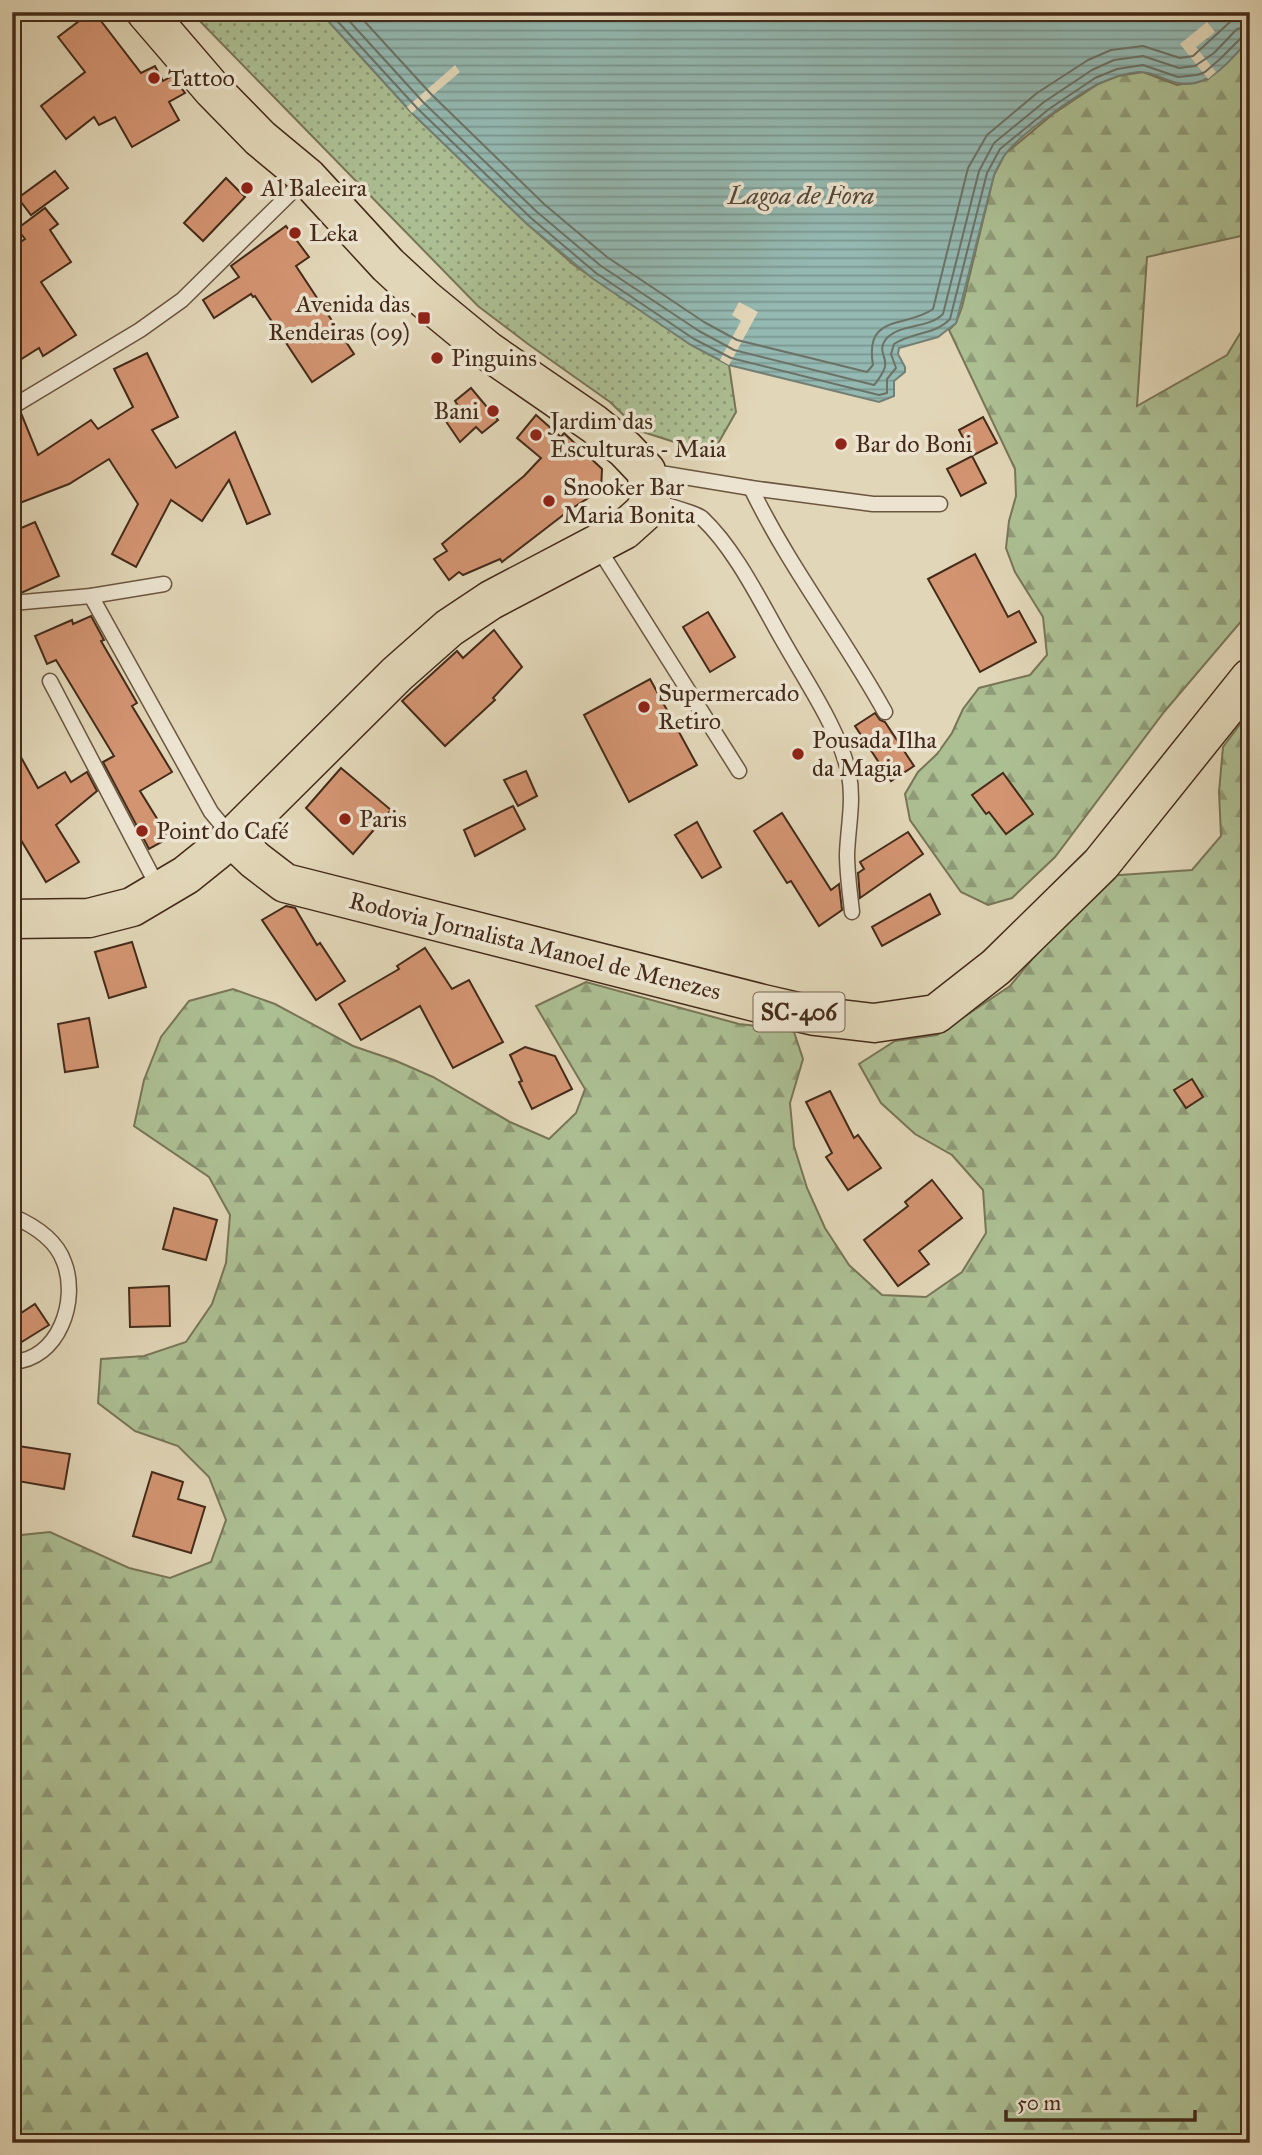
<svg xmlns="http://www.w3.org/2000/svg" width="1262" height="2155" font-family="'IM FELL Great Primer',serif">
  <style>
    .forest { fill: url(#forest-firs); stroke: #787556; stroke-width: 2 }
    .park { fill: url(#park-dots); stroke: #787556; stroke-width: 2 }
    .water { fill: url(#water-rules); stroke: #748075; stroke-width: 2 }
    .pier { fill: #e1d6b7 }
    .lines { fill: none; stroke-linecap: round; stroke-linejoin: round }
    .shore { stroke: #6c7266; stroke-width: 2 }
    .building { fill: #d39472; stroke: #442b19; stroke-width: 2 }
    .service-casing { stroke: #6b5640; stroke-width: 17 }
    .primary-casing { stroke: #442b19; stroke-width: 41 }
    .service { stroke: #ece4d0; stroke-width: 14 }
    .primary { stroke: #e1d6b7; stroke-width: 38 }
    .poi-dot { fill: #8f2418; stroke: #ece4d0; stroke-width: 2.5 }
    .labels { text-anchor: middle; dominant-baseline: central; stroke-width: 7; stroke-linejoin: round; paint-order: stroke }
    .shield { fill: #ece4d0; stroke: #766250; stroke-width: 2 }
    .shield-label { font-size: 23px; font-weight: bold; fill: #442b19 }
    .poi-label { font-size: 24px; fill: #442b19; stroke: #ece4d0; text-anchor: start }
    .street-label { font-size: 24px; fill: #442b19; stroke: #ece4d0 }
    .water-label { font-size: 26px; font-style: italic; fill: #544738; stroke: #ece4d0 }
  </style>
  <defs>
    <pattern id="forest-firs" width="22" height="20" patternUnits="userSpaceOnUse" patternTransform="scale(1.75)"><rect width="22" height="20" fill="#acbf93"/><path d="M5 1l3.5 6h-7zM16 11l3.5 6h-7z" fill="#8e9b77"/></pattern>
    <pattern id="park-dots" width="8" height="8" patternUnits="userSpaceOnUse" patternTransform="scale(1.75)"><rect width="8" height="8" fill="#acbf93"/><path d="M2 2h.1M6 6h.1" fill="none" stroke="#8e9b77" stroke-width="1.8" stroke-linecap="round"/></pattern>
    <pattern id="water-rules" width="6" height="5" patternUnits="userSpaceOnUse" patternTransform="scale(1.75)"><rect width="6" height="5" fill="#94b9b2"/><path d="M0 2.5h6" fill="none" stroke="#7a9790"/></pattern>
  </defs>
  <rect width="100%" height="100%" fill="#e1d6b7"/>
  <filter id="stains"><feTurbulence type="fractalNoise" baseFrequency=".00286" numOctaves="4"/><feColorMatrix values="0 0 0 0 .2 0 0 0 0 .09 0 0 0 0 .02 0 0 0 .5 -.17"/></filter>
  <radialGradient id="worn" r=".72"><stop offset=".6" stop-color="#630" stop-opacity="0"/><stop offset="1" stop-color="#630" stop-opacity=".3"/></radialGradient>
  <g class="forest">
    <path d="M1250 39V160L1245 164 1243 191 1250 200V234L1147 257 1137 406 1227 355 1250 317V611L1164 712 1055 857 1012 898 988 905 961 892 910 820 905 794 918 772 937 754 952 733 963 709 979 688 1030 675 1047 655 1043 617 1015 572 1006 548 1009 521 1016 496 1015 469 949 330 956 323 962 307 994 175 1005 154 1053 114 1098 84 1118 76 1143 72 1177 85 1208 79Z"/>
    <path d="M1250 711V2143H18L12 2140V1536L50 1532 129 1568 170 1578 211 1562 226 1520 209 1477 178 1446 135 1431 98 1403 101 1359 144 1356 186 1342 212 1304 226 1263 230 1215 209 1177 134 1126 144 1080 161 1037 189 1001 233 989 275 1004 353 1046 394 1060 433 1077 510 1122 549 1139 576 1113 585 1089 536 1006 586 982 739 1024 783 1029 794 1032 803 1059 790 1103 794 1146 807 1188 825 1228 849 1265 882 1295 926 1297 962 1272 986 1233 983 1190 952 1155 915 1134 881 1103 859 1064 895 1041 937 1035 1010 986 1073 910 1106 876 1192 870 1221 836 1219 792 1223 747Z"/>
  </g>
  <path class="park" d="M191 12H320L412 113 526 223 574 265 691 345 729 365 736 412 712 454 640 431 610 402 528 344 478 306Z"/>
  <path class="water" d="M320 12H1250V39C1237 52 1223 71 1206 79 1175 94 1162 71 1139 72 1125 73 1111 78 1098 84 1074 97 1018 135 1004 156 1000 162 997 169 994 175L956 323 938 337 899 348 898 354 905 367V372L894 381V396L879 402 729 365 691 345 592 278 526 223 412 113Z"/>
  <g class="pier">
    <path d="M1207 22 1215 32 1196 47 1216 72 1208 79 1180 44Z"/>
    <path d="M455 65 460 72 412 113 407 107Z"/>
    <path d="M739 302 758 312 729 365 720 360 741 321 732 315Z"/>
  </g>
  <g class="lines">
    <g class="shore">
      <path d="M329 12 417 108 531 218 596 273 694 339 731 358 879 395 887 393V379L896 368 891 354 894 344C912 332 935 335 950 319L987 173 1000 149 1049 109 1095 78 1117 69 1143 65 1178 77 1197 75 1205 72 1220 59 1243 36 1250 35"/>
      <path d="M341 12 423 102 537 212 601 266 699 331 734 350 874 385C877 382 885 370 885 366 887 356 877 351 886 339 900 323 928 329 943 314L979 171 994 143 1044 102 1092 70 1114 60 1143 56 1179 68 1195 66 1214 53 1237 29 1250 26"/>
      <path d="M356 12 431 94 544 204 607 257 704 322 737 340 867 372 873 365C864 313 907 328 933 309L968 168 987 135 1037 93 1088 60 1111 50 1143 46 1180 58 1193 56 1231 21 1241 16 1250 15"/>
    </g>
  </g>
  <g class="building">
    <path d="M91 12H94L141 73 155 66 163 81 172 76 185 93 169 102 179 120 132 147 115 117 99 125 94 117 66 139 41 106 85 72 58 37Z"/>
    <path d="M55 171 68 188 31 215 18 198Z"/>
    <path d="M226 178 245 197 203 241 184 223Z"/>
    <path d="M45 208 58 224 50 230 71 262 41 282 76 335 43 356 39 348 12 365V248L25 239 17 229Z"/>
    <path d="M286 226 309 257 296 266 354 354 312 382 255 296 253 297 251 294 214 318 203 300 239 277 231 266Z"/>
    <path d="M147 353 178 417 152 430 176 468 235 432 270 514 247 524 229 480 202 521 171 500 136 567 112 554 138 504 109 459 69 484 12 506V417L21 413 38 455 91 420 98 429 133 407 114 369Z"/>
    <path d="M471 388 498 420 482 433 476 427 460 442 443 417 457 404 455 401Z"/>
    <path d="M536 415 561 437 564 433 602 469 601 490 571 509 502 562 500 559 463 575 459 572 449 580 434 559 447 551 442 544 524 476 541 458 517 438Z"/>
    <path d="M983 417 997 443 972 456 959 430Z"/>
    <path d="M972 456 986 483 961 496 947 469Z"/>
    <path d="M35 522 59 576 21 593H12V532Z"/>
    <path d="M975 554 1008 617 1019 611 1036 642 980 672 928 579Z"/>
    <path d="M708 612 735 657 710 672 683 627Z"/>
    <path d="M91 616 104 640 101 641 137 703 132 706 172 772 140 791 169 838 149 849 103 762 114 756 56 660 47 664 35 636 72 620 73 624Z"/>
    <path d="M494 630 522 667 493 698 495 700 445 746 402 701 457 651 463 658Z"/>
    <path d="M650 679 697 765 629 802 584 715Z"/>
    <path d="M875 713 880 720 885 722 914 766 891 781 855 726Z"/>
    <path d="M12 741 38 788 65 772 71 782 87 772 97 791 56 825 79 862 46 882 12 825Z"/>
    <path d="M341 768 391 810 353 854 306 808Z"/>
    <path d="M526 771 537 796 518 806 504 780Z"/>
    <path d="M1003 773 1033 814 1006 834 989 812 986 814 972 795Z"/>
    <path d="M513 806 525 829 475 856 464 830Z"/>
    <path d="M782 813 831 890 839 884 842 910 819 926 791 881 787 883 754 831Z"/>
    <path d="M697 822 721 867 702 878 675 835Z"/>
    <path d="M908 832 923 854 860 898 858 873 864 869 860 862Z"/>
    <path d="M930 894 940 914 882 946 872 927Z"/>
    <path d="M286 906 295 908 317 945 320 943 345 981 316 1000 262 920Z"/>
    <path d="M132 942 146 987 109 998 95 952Z"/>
    <path d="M425 948 452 989 469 980 503 1042 453 1068 420 1006 361 1040 339 1004 399 969 397 966Z"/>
    <path d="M89 1018 98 1067 65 1072 58 1024Z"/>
    <path d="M525 1047 555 1056 572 1089 532 1109 519 1082 522 1081 510 1055Z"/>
    <path d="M1192 1079 1203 1097 1186 1108 1174 1090Z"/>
    <path d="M830 1091 854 1138 858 1135 881 1168 848 1190 826 1157 832 1153 806 1102Z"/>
    <path d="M932 1180 962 1218 919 1251 929 1264 898 1286 864 1240 908 1206 905 1202Z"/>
    <path d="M174 1208 217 1220 206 1260 163 1249Z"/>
    <path d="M169 1286 170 1326 130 1327 129 1288Z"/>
    <path d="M35 1304 49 1325 12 1348V1319Z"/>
    <path d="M12 1445 70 1454 64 1489 12 1480Z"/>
    <path d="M152 1472 183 1482 178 1499 205 1507 191 1553 133 1536Z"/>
  </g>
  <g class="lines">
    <defs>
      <g id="service">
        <path d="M12 407 140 330 182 300 306 178"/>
        <path d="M648 471 751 488 873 504H940"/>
        <path d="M751 488C789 567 843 636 885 712"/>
        <path d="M653 500C663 505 697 513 702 518 737 551 762 605 786 646 807 683 841 733 849 775 854 801 848 827 847 854 847 873 850 893 852 912"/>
        <path d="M597 546 739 771"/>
        <path d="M91 596 211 812 231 836"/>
        <path d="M12 603 91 596 164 584"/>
        <path d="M50 681 159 889"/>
        <path d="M12 1216C33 1225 56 1239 64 1262 79 1300 59 1360 12 1362"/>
      </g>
      <g id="primary">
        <path d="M232 838 255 860 285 883 763 1004 815 1016 874 1023 936 1014 996 967 1101 864 1250 678"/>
        <path d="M12 919 89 918 132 907 186 875 232 838 397 674 449 628 491 600 624 530 643 513 651 500 646 471 625 449 594 424 488 351 426 300 388 265 307 177 260 138 213 90 146 12"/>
      </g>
    </defs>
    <use href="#service" class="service-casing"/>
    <use href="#primary" class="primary-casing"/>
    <use href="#service" class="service"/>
    <use href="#primary" class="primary"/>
  </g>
  <g class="poi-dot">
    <circle cx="154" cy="78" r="7"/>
    <circle cx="247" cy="188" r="7"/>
    <circle cx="295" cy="233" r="7"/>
    <rect x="417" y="311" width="14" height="14" rx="3.5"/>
    <circle cx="437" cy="358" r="7"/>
    <circle cx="493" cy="411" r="7"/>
    <circle cx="536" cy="435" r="7"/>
    <circle cx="841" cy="444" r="7"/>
    <circle cx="549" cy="501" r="7"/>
    <circle cx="644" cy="707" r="7"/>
    <circle cx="798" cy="754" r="7"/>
    <circle cx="345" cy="819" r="7"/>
    <circle cx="142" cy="831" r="7"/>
  </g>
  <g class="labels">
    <rect class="shield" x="753.5" y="992.5" width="91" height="39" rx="5"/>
    <g class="shield-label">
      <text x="799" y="1012">SC-406</text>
    </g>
    <g class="poi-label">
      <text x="168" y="78">Tattoo</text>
      <text x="261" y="188">Al Baleeira</text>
      <text x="309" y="233">Leka</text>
      <text x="410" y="304" text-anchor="end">Avenida das<tspan x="410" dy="28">Rendeiras (09)</tspan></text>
      <text x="451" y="358">Pinguins</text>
      <text x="479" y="411" text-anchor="end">Bani</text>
      <text x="550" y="421">Jardim das<tspan x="550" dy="28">Esculturas - Maia</tspan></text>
      <text x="855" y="444">Bar do Boni</text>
      <text x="563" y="487">Snooker Bar<tspan x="563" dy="28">Maria Bonita</tspan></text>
      <text x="658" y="693">Supermercado<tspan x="658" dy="28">Retiro</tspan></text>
      <text x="812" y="740">Pousada Ilha<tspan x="812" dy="28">da Magia</tspan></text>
      <text x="359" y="819">Paris</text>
      <text x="156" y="831">Point do Café</text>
    </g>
    <g class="street-label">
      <text transform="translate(535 946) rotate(14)">Rodovia Jornalista Manoel de Menezes</text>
    </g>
    <g class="water-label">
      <text x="801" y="195">Lagoa de Fora</text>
    </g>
  </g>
  <rect width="1262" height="2155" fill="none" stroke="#e1d6b7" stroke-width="42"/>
  <rect x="14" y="14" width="1234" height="2127" fill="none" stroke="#442b19" stroke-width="3.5"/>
  <rect x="21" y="21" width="1220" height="2113" fill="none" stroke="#442b19" stroke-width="2"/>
  <path d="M1006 2110v10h189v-10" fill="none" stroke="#442b19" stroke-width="3.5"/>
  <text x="1017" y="2110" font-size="21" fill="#442b19" stroke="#ece4d0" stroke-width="5" paint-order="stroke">50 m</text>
  <rect width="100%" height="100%" filter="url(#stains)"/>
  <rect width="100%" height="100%" fill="url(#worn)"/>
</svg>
